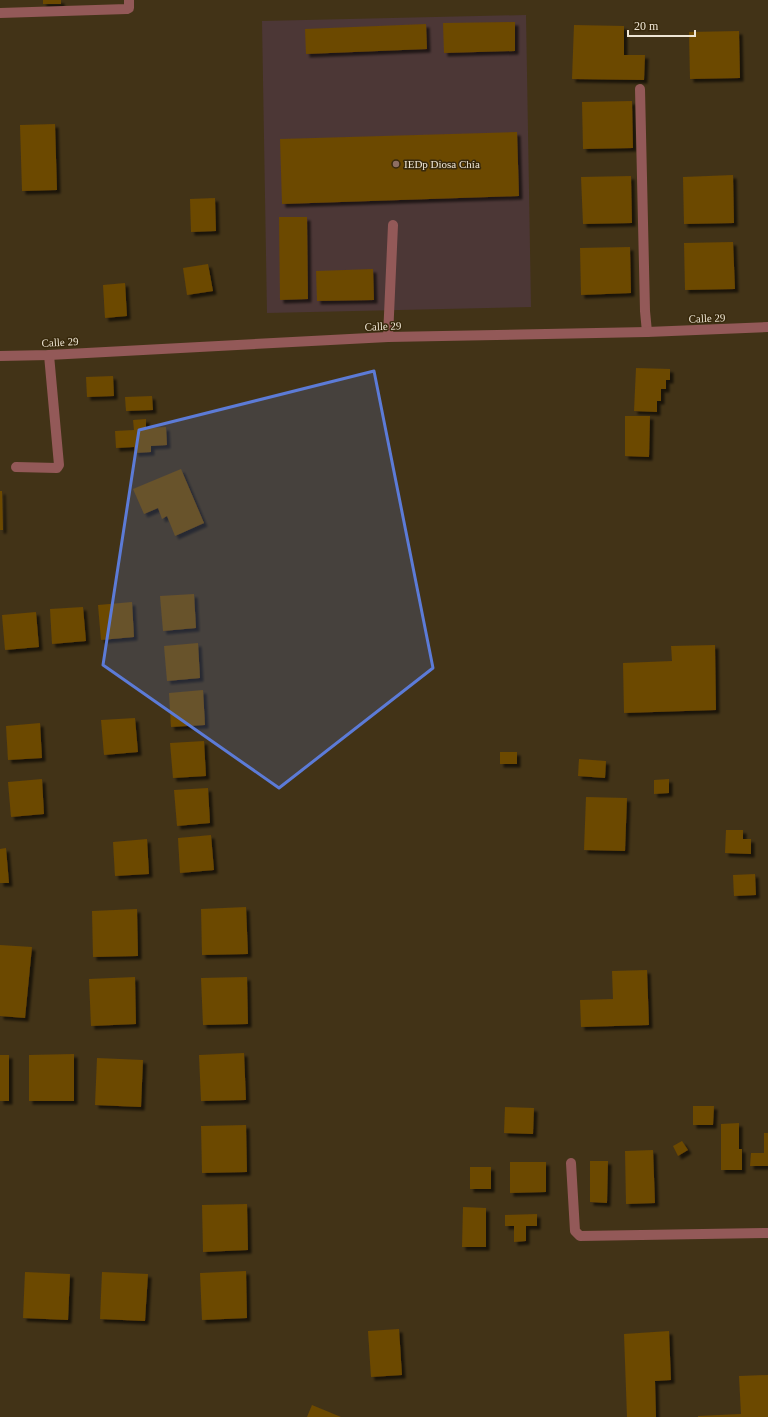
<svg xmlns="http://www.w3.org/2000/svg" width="768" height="1417" font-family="'Times New Roman',serif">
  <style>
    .education { fill: #4c3736 }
    .building { fill: #6c4804; filter: url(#shadow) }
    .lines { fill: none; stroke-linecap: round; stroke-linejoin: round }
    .service { stroke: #935958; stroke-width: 10 }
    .minor { stroke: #935958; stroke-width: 10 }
    .marked { fill: #5c7bd7; fill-opacity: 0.2; stroke: #5c7bd7; stroke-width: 3; stroke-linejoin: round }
    .education-dot { fill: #8d6e63; stroke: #38290c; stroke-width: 1.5 }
    .labels { text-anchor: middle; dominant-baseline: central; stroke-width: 3; stroke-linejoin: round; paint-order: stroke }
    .poi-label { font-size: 11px; fill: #eee5d4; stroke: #38290c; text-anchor: start }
    .street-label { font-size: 11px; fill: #eee5d4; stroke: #38290c }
  </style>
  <defs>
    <filter id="shadow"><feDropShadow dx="3.5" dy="3.5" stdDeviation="1" flood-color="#0009"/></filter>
  </defs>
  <rect width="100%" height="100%" fill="#423317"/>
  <path class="education" d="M526 15 531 307 267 313 262 21Z"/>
  <g class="building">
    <rect x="43" y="0" width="18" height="4"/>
    <path d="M515 22V51L444 53 443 23Z"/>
    <path d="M426 24 427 49 306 54 305 29Z"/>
    <path d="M574 25 624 26V55H645L644 80 572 79Z"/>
    <path d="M739 31 740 78 690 79 689 32Z"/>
    <path d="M632 101 633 148 583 149 582 102Z"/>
    <path d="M55 124 57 190 22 191 20 125Z"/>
    <path d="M517 132 519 196 282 204 280 139Z"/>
    <path d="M733 175 734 223 684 224 683 177Z"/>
    <path d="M631 176 632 223 583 224 581 177Z"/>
    <path d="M215 198 216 231 191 232 190 199Z"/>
    <path d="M279 217H307L308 299 280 300Z"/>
    <path d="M733 242 735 289 685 290 684 243Z"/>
    <path d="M630 247 631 293 581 295 580 248Z"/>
    <path d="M208 264 213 291 187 295 183 268Z"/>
    <path d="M373 269 374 300 317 301 316 271Z"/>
    <path d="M125 283 127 316 105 318 103 285Z"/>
    <path d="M636 368 670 369V380H666V389H661V401H657V412L634 411Z"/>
    <path d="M113 376 114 396 87 397 86 377Z"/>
    <path d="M152 396 153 410 126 411 125 397Z"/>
    <path d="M625 416H650L649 457 625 456Z"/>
    <path d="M146 419V428L166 427 167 445 151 446V452L135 453 134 447 116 448 115 431 134 430 133 420Z"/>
    <path d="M181 469 204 523 175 536 167 516 162 519 158 508 144 514 133 489Z"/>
    <path d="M0 491H2L3 530H0Z"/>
    <path d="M194 594 196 628 163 631 160 596Z"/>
    <path d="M132 602 134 637 101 640 98 605Z"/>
    <path d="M83 607 86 641 52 644 50 609Z"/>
    <path d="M36 612 39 647 5 650 2 615Z"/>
    <path d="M198 643 200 678 167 681 164 646Z"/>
    <path d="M715 645 716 710 624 713 623 663 672 661 671 646Z"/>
    <path d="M203 690 205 725 171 727 169 693Z"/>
    <path d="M135 718 138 752 104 755 101 720Z"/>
    <path d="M40 723 42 758 8 760 6 726Z"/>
    <path d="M204 741 206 776 173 778 170 743Z"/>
    <rect x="500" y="752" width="17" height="12"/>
    <path d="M579 759 606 761 605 778 578 776Z"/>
    <path d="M42 779 44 814 11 817 8 782Z"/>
    <path d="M669 779V793L654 794V780Z"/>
    <path d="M208 788 210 823 177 826 174 790Z"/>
    <path d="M586 797 627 798 625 851 584 850Z"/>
    <path d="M726 830H743V839H751V854L725 853Z"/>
    <path d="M211 835 214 870 180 873 178 838Z"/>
    <path d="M147 839 149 874 115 876 113 842Z"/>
    <path d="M6 848 9 883H0V849Z"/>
    <path d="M755 874 756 895 734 896 733 875Z"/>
    <path d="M246 907 248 954 202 955 201 909Z"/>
    <path d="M137 909 138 956 93 957 92 911Z"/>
    <path d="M0 945 32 947 25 1018 0 1016Z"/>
    <path d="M647 970 649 1025 581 1027 580 1000 613 999 612 971Z"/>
    <path d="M135 977 136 1024 91 1026 89 979Z"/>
    <path d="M247 977 248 1024 203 1025 201 978Z"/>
    <path d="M244 1053 246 1100 201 1101 199 1055Z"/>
    <path d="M74 1054V1101H29V1055Z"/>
    <rect x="0" y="1055" width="9" height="46"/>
    <path d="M97 1058 143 1060 141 1107 95 1105Z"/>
    <path d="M693 1106H714L713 1125H693Z"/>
    <path d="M505 1107 534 1108 533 1134 504 1133Z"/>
    <path d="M739 1123V1149H742V1170H721V1124Z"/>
    <path d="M246 1125 247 1172 202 1173 201 1126Z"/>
    <path d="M764 1133H768V1166H750L751 1153H764Z"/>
    <path d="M682 1141 688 1150 678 1156 673 1146Z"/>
    <path d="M653 1150 655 1203 626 1204 625 1151Z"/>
    <path d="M590 1161H608L607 1203 590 1202Z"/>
    <path d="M510 1162H546V1192L510 1193Z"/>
    <rect x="470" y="1167" width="21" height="22"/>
    <path d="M247 1204 248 1250 203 1252 202 1205Z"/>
    <path d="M463 1207 486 1208V1247H462Z"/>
    <path d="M537 1214V1226H526V1241L514 1242V1226H505V1215Z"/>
    <path d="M246 1271 247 1318 202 1320 200 1273Z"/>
    <path d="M25 1272 70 1274 68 1320 23 1318Z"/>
    <path d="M102 1272 148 1274 145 1321 100 1319Z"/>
    <path d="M399 1329 402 1375 371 1377 368 1331Z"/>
    <path d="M669 1331 671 1380 655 1381 656 1417H627L624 1334Z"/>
    <path d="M768 1375V1417H698V1416L741 1414 739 1376Z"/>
    <path d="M312 1405 341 1417H307Z"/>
  </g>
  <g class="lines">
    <g class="service">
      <path d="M388 337 393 225"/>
      <path d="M16 467 57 468 59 465 49 355"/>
    </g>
    <g class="minor">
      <path d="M0 13 127 9 129 8V0"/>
      <path d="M640 89 645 311 647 332"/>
      <path d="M0 356 49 355 388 337 647 332 768 327"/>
      <path d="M571 1163 575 1231 580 1236 768 1233"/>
    </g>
  </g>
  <path class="marked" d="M374 371 433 668 279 788 103 665 139 430Z"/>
  <circle class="education-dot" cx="396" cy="164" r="4"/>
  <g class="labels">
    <g class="poi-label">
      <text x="404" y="164">IEDp Diosa Chía</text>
    </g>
    <g class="street-label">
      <text transform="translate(707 318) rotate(-2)">Calle 29</text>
      <text transform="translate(383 326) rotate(-2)">Calle 29</text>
      <text transform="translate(60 342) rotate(-3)">Calle 29</text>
    </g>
  </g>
  <path d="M628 30v6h67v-6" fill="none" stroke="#eee5d4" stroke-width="2"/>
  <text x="634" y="30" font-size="12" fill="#eee5d4" stroke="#38290c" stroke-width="3" paint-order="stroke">20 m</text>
</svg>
